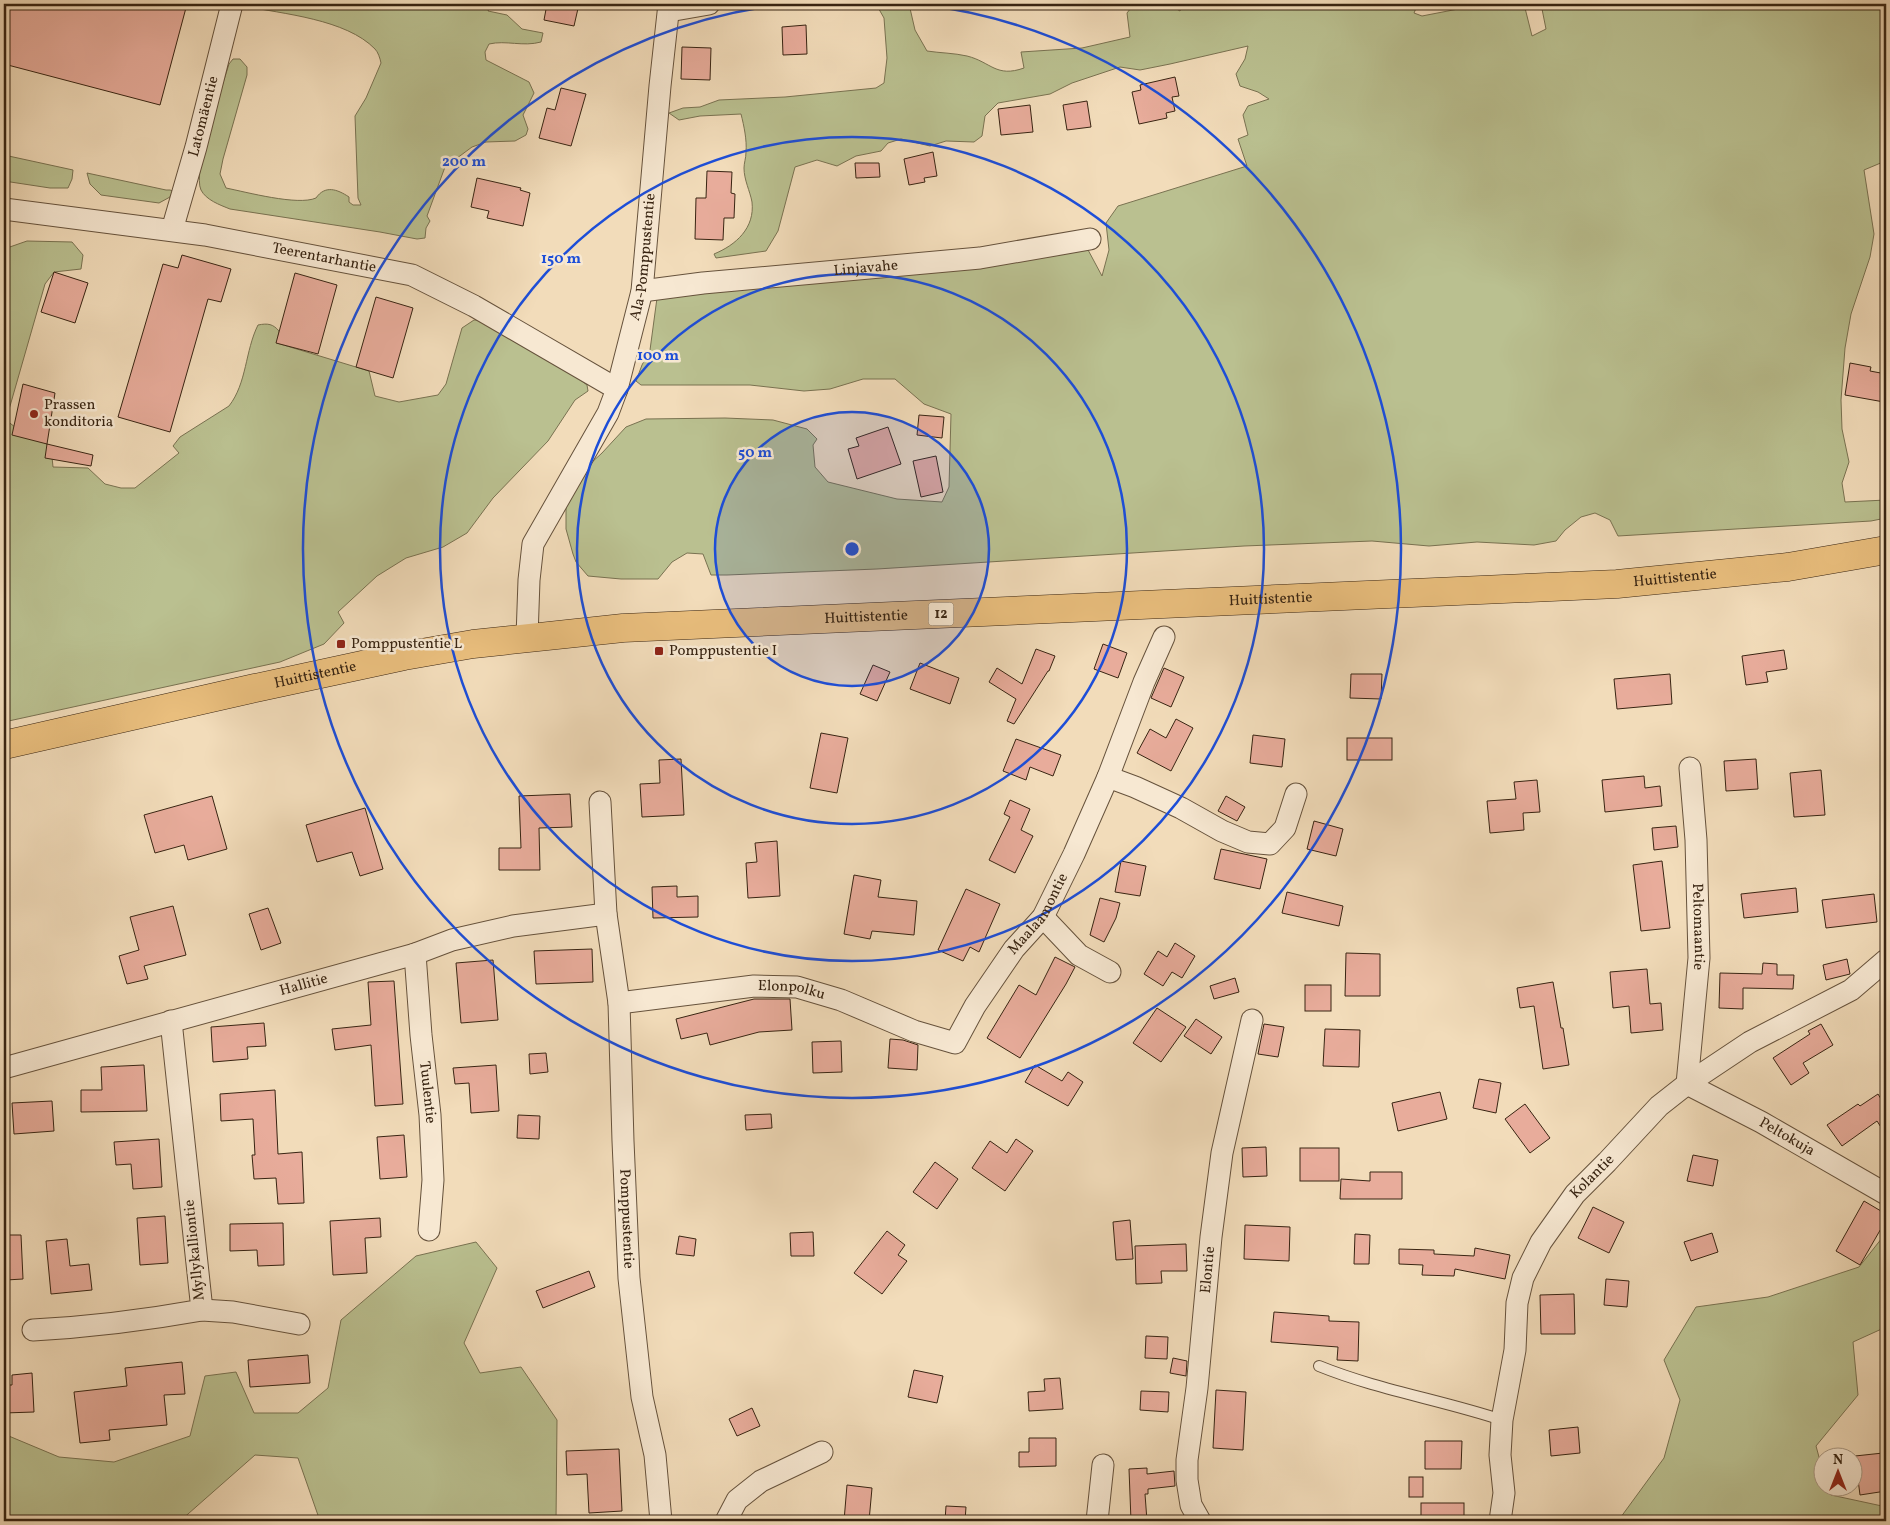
<svg xmlns="http://www.w3.org/2000/svg" width="1890" height="1525" font-family="Vollkorn,serif">
  <style>
    .green { fill: #bac090; stroke: #797251 }
    .building { fill: #e8ac9b; stroke: #382412 }
    .lines { fill: none; stroke-linecap: round; stroke-linejoin: round }
    .lane-casing { stroke: #66523c; stroke-width: 12 }
    .street-casing { stroke: #66523c; stroke-width: 23 }
    .highway-casing { stroke: #382412; stroke-width: 29 }
    .lane { stroke: #f7e8d2; stroke-width: 10 }
    .street { stroke: #f7e8d2; stroke-width: 21 }
    .highway { stroke: #e9be7d; stroke-width: 28 }
    .ring { fill: none; stroke: #1d4ed8; stroke-width: 2.5 }
    .poi-dot { fill: #8f2418; stroke: #f7e8d2; stroke-width: 2 }
    .labels { text-anchor: middle; dominant-baseline: central; stroke-width: 5; stroke-linejoin: round; paint-order: stroke }
    .shield { fill: #f7e8d2; stroke: #715f4c; stroke-width: 1 }
    .shield-label { font-size: 14px; font-weight: bold; fill: #382412 }
    .street-label { font-size: 15px; fill: #382412; stroke: #f7e8d2 }
    .poi-label { font-size: 15px; fill: #382412; stroke: #f7e8d2; text-anchor: start }
    .centre { fill: #1d4ed8; stroke: #f7e8d2; stroke-width: 2.5 }
    .ring-label { font-size: 15px; text-anchor: middle; font-weight: bold; fill: #1d4ed8; stroke: #f7e8d2; stroke-width: 5; stroke-linejoin: round; paint-order: stroke }
  </style>
  <rect width="100%" height="100%" fill="#f2dcba"/>
  <filter id="stains"><feTurbulence type="fractalNoise" baseFrequency=".004" numOctaves="4"/><feColorMatrix values="0 0 0 0 .2 0 0 0 0 .09 0 0 0 0 .02 0 0 0 .5 -.17"/></filter>
  <radialGradient id="worn" r=".72"><stop offset=".6" stop-color="#630" stop-opacity="0"/><stop offset="1" stop-color="#630" stop-opacity=".3"/></radialGradient>
  <g class="green">
    <path d="M245 4H382L400 7 407 4H491L488 11 507 15 522 29 543 33 541 42C523 47 506 40 489 44L485 52 486 60 529 82 534 93 523 115 528 129 526 135 515 141 486 142 472 147 445 167 427 216 430 221 426 228 425 238 417 239 380 232 230 209C220 205 206 200 201 190 192 172 222 87 229 64L233 59H240L247 67V75L223 159 220 174 226 188C246 192 298 206 316 198 325 185 337 189 349 197V202L353 205H361L358 198 355 116 366 98 381 63C380 58 378 52 375 49 346 19 283 14 244 6Z"/>
    <path d="M876 4H909L915 30 927 51C940 53 954 53 967 56 991 62 996 78 1024 68L1021 52 1082 48 1130 37 1127 13 1134 4H1168L1180 11 1183 4H1268C1278 9 1291 6 1302 4H1422L1417 6 1414 13 1422 16 1484 4H1524L1532 36 1546 29 1541 4H1886V166L1883 162 1864 170 1874 234 1870 257 1851 314 1845 348 1841 400 1842 429 1849 462 1842 483 1845 502 1886 500V518L1871 521 1618 536 1610 520 1595 513 1581 517 1565 530 1556 541 1534 545 1477 542 1429 546 1372 541 1244 546 877 569 727 575H711L703 554 687 553 672 562 658 579H621L588 576 576 562 573 554 566 529V507L591 463 602 453 626 427 646 419 725 418 773 420 807 429 817 439 813 445 815 467 828 482 897 499 942 502 949 487 951 414 924 404 895 379H863L830 389 804 391 750 385H641L636 381 642 365 650 350 657 298 1087 248 1102 276 1109 250 1106 223 1118 206 1247 166 1238 139 1248 135 1243 115 1248 106 1269 99 1258 92 1240 86 1236 74 1245 59 1248 46 1170 64 1140 70 1120 67 1072 83 1050 94 998 103 985 116 982 136 974 142 946 141 930 146 901 139 888 143 881 151 856 156 837 166 817 160 795 167 778 231 766 251 716 258 714 254C736 245 755 228 752 202 750 191 744 180 744 168 744 163 746 158 746 152 747 140 744 126 741 114L700 116 679 120 669 113 683 108 700 107 719 100 785 97 876 88 884 83 887 58 884 18Z"/>
    <path d="M4 155 73 170 72 179 68 188H50L4 181Z"/>
    <path d="M87 173 166 190H170L173 191 170 197 159 203 101 195 90 184Z"/>
    <path d="M27 241 72 242 83 255 81 269 54 272 45 284 6 420 20 431 47 444 52 457 53 467 88 468 105 484 121 488H135L179 453 173 446 180 437 229 406C247 383 245 351 258 325 268 323 273 324 279 331L277 343 369 371 375 396 399 402 438 395 446 384 462 328 474 320H485L574 375 587 385 588 391 575 400 548 441 493 498 467 533 443 547 406 558 377 576 338 612 344 623 324 644 280 662 4 722V249Z"/>
    <path d="M1886 1233V1327L1853 1342 1858 1395 1816 1446 1822 1468V1488H1829L1831 1495 1882 1506 1886 1503V1521H1618L1664 1458 1680 1400 1664 1360 1696 1307 1768 1297 1859 1267Z"/>
    <path d="M476 1242 497 1268 464 1343 480 1373 521 1367 557 1420 556 1521H320L298 1458 255 1455 180 1521H4V1434L59 1457 114 1462 190 1436 205 1376 236 1372 254 1413H298L328 1388 341 1320 416 1256Z"/>
  </g>
  <g class="building">
    <path d="M4 4H187L160 105 4 64Z"/>
    <path d="M547 4H579L574 26 544 20Z"/>
    <path d="M806 25 807 54 783 55 782 27Z"/>
    <path d="M682 47 711 48 710 80 681 79Z"/>
    <path d="M1175 77 1179 96 1172 97 1175 111 1166 113 1167 118 1139 124 1132 92 1141 90 1140 85Z"/>
    <path d="M561 88 586 94 571 146 539 138 547 108 555 110Z"/>
    <path d="M1087 101 1091 127 1067 130 1063 105Z"/>
    <path d="M1030 105 1033 132 1001 135 998 109Z"/>
    <path d="M933 152 937 176 924 178 925 182 909 185 904 159Z"/>
    <path d="M855 163H879L880 177 856 178Z"/>
    <path d="M707 171 732 172 731 193 735 194 734 218H724L723 240 695 239 696 198H706Z"/>
    <path d="M477 178 521 188 520 190 530 193 523 226 487 218 489 211 471 207Z"/>
    <path d="M182 255 231 269 221 302 208 299 170 432 118 417 163 264 178 268Z"/>
    <path d="M54 272 88 283 75 323 41 312Z"/>
    <path d="M295 273 337 285 318 354 276 343Z"/>
    <path d="M376 297 413 308 393 378 356 367Z"/>
    <path d="M1850 363 1871 367 1870 371 1886 374 1884 402 1845 395Z"/>
    <path d="M23 384 55 393 47 444 12 435Z"/>
    <path d="M919 415 944 417 942 438 917 435Z"/>
    <path d="M888 427 901 464 857 479 848 449 859 446 856 438Z"/>
    <path d="M47 444 93 455 91 466 45 458Z"/>
    <path d="M936 456 943 492 921 497 913 461Z"/>
    <path d="M1103 644 1127 653 1118 678 1094 669Z"/>
    <path d="M1036 649 1055 656 1049 671H1048L1014 724 1007 721 1016 699 989 682 997 668 1022 684Z"/>
    <path d="M1784 650 1787 669 1766 672 1768 682 1746 685 1742 656Z"/>
    <path d="M920 663 959 678 950 704 910 689Z"/>
    <path d="M873 665 890 672 877 701 860 694Z"/>
    <path d="M1164 668 1184 677 1171 707 1151 698Z"/>
    <path d="M1351 674H1382L1381 699 1350 698Z"/>
    <path d="M1670 674 1672 704 1617 709 1614 679Z"/>
    <path d="M1176 719 1193 728 1171 771 1137 753 1150 729 1166 738Z"/>
    <path d="M821 733 848 738 837 793 810 788Z"/>
    <path d="M1253 735 1285 739 1282 767 1250 763Z"/>
    <rect x="1347" y="738" width="45" height="22"/>
    <path d="M1016 739 1061 755 1053 776 1030 767 1026 780 1003 771Z"/>
    <path d="M681 759 684 815 642 817 640 784 660 783 659 760Z"/>
    <path d="M1756 759 1758 789 1726 791 1724 761Z"/>
    <path d="M1821 770 1825 815 1794 817 1790 773Z"/>
    <path d="M1644 776 1645 788 1660 786 1662 806 1605 812 1602 780Z"/>
    <path d="M1537 780 1540 812 1523 813 1524 830 1490 833 1487 801 1516 799 1514 782Z"/>
    <path d="M570 794 572 827 539 828 540 870H499V848H521L519 796Z"/>
    <path d="M212 796 227 849 188 860 184 845 155 853 144 815Z"/>
    <path d="M1226 796 1245 807 1237 821 1218 811Z"/>
    <path d="M1010 800 1030 809 1021 830 1033 836 1015 873 989 860 1010 817 1004 814Z"/>
    <path d="M365 808 383 869 360 876 352 852 317 862 306 825Z"/>
    <path d="M1314 821 1343 829 1336 856 1307 849Z"/>
    <path d="M1676 826 1678 847 1654 850 1652 828Z"/>
    <path d="M777 841 780 896 748 898 746 863 757 862 755 843Z"/>
    <path d="M1221 849 1267 859 1260 889 1214 879Z"/>
    <path d="M1121 861 1146 866 1140 896 1115 892Z"/>
    <path d="M1662 861 1670 928 1641 931 1633 865Z"/>
    <path d="M854 875 881 880 878 897 917 901 914 935 872 931 870 939 844 934Z"/>
    <path d="M677 886V897L698 896V917L653 918 652 887Z"/>
    <path d="M1796 888 1798 912 1744 918 1741 894Z"/>
    <path d="M966 889 1000 904 979 952 970 947 963 961 938 950Z"/>
    <path d="M1287 892 1343 906 1339 926 1282 913Z"/>
    <path d="M1874 894 1877 922 1826 928 1822 900Z"/>
    <path d="M1100 898 1120 903 1116 918 1104 942 1090 935Z"/>
    <path d="M173 906 186 955 144 966 148 979 127 984 119 956 139 950 130 917Z"/>
    <path d="M268 908 281 943 261 950 249 914Z"/>
    <path d="M1175 943 1195 956 1182 978 1172 972 1163 986 1144 974 1158 951 1167 957Z"/>
    <path d="M592 949 593 982 536 984 534 951Z"/>
    <path d="M1346 953 1380 954V996H1345Z"/>
    <path d="M1055 957 1075 967 1066 984 1020 1058 987 1038 1019 985 1036 995Z"/>
    <path d="M1847 959 1850 974 1826 980 1823 965Z"/>
    <path d="M493 960 498 1020 461 1023 456 963Z"/>
    <path d="M1763 963 1777 964V975H1794L1793 989 1743 988V1009L1719 1008 1720 973 1762 974Z"/>
    <path d="M1647 969 1650 1004 1661 1003 1663 1030 1631 1033 1629 1006 1613 1008 1610 972Z"/>
    <path d="M1235 978 1239 992 1214 999 1210 986Z"/>
    <path d="M394 981 403 1104 375 1106 371 1045 335 1050 332 1029 371 1025 368 982Z"/>
    <path d="M1553 982 1561 1028H1563L1569 1065 1543 1069 1534 1006 1520 1008 1517 988Z"/>
    <rect x="1305" y="985" width="26" height="26"/>
    <path d="M754 999H790L792 1030 759 1032 710 1045 707 1033 681 1039 676 1019Z"/>
    <path d="M1157 1008 1186 1027 1161 1062 1133 1043Z"/>
    <path d="M1196 1019 1222 1037 1211 1054 1184 1036Z"/>
    <path d="M264 1023 266 1046 247 1047 248 1059 213 1062 211 1027Z"/>
    <path d="M1264 1024 1284 1027 1278 1057 1258 1054Z"/>
    <path d="M1821 1024 1833 1045 1803 1063 1809 1073 1791 1085 1773 1058 1810 1034 1808 1031Z"/>
    <path d="M1325 1029 1360 1030 1359 1067 1323 1066Z"/>
    <path d="M890 1039 903 1040 918 1045 917 1070 888 1068Z"/>
    <path d="M841 1041 842 1072 813 1073 812 1042Z"/>
    <path d="M546 1053 548 1072 530 1074 529 1054Z"/>
    <path d="M144 1065 147 1111 81 1112V1090H102L101 1067Z"/>
    <path d="M496 1065 499 1111 471 1113 469 1083 455 1084 453 1068Z"/>
    <path d="M1035 1065 1062 1081 1068 1072 1083 1082 1068 1106 1025 1082Z"/>
    <path d="M1479 1079 1501 1083 1496 1113 1473 1108Z"/>
    <path d="M275 1090 278 1154 302 1152 304 1203 278 1204 276 1178 254 1179 252 1155H255L253 1119 221 1121 220 1094Z"/>
    <path d="M1440 1092 1447 1119 1398 1131 1392 1103Z"/>
    <path d="M1878 1094 1886 1107V1135L1877 1121 1842 1146 1827 1125 1858 1104 1860 1106Z"/>
    <path d="M52 1101 54 1131 14 1134 12 1103Z"/>
    <path d="M1525 1104 1550 1138 1530 1153 1505 1119Z"/>
    <path d="M771 1114 772 1128 746 1130 745 1115Z"/>
    <path d="M518 1115 540 1116 539 1139 517 1138Z"/>
    <path d="M404 1135 407 1177 380 1179 377 1137Z"/>
    <path d="M159 1139 162 1187 133 1189 131 1164 116 1165 114 1142Z"/>
    <path d="M1016 1139 1033 1151 1005 1191 972 1168 990 1141 1007 1153Z"/>
    <path d="M1266 1147 1267 1176 1243 1177 1242 1148Z"/>
    <rect x="1300" y="1148" width="39" height="33"/>
    <path d="M1693 1155 1718 1160 1713 1186 1687 1181Z"/>
    <path d="M935 1162 958 1179 937 1209 913 1192Z"/>
    <path d="M1370 1172H1402V1199H1340L1341 1179 1370 1181Z"/>
    <path d="M1864 1201 1886 1214V1220L1860 1265 1836 1251Z"/>
    <path d="M1593 1207 1624 1222 1609 1253 1578 1238Z"/>
    <path d="M165 1216 168 1263 140 1265 137 1218Z"/>
    <path d="M380 1218 381 1237 365 1238 367 1273 333 1275 330 1221Z"/>
    <path d="M1130 1220 1133 1259 1116 1260 1113 1222Z"/>
    <path d="M283 1223 284 1265 258 1266 257 1250 230 1251V1224Z"/>
    <path d="M1245 1225 1290 1227 1289 1261 1244 1259Z"/>
    <path d="M887 1231 905 1245 898 1255 907 1261 882 1294 854 1273Z"/>
    <path d="M813 1232 814 1256H791L790 1233Z"/>
    <path d="M1712 1233 1718 1252 1691 1261 1684 1242Z"/>
    <path d="M1355 1234 1370 1235 1369 1264H1354Z"/>
    <path d="M4 1235H21L23 1279 6 1280V1262H4Z"/>
    <path d="M679 1236 696 1239 694 1256 676 1254Z"/>
    <path d="M67 1239 70 1266 89 1264 92 1290 51 1294 46 1241Z"/>
    <path d="M1186 1244 1187 1271H1161L1162 1283 1136 1284 1135 1246Z"/>
    <path d="M1475 1248 1510 1255 1505 1279 1455 1269 1454 1276 1422 1275 1423 1265 1399 1264V1249L1434 1250V1254L1474 1256Z"/>
    <path d="M589 1271 595 1287 543 1308 536 1291Z"/>
    <path d="M1606 1279 1629 1281 1627 1307 1604 1305Z"/>
    <path d="M1574 1294 1575 1334H1541L1540 1295Z"/>
    <path d="M1274 1312 1329 1316V1321L1359 1322 1358 1361 1337 1360 1338 1347 1271 1342Z"/>
    <path d="M1146 1336 1168 1337 1167 1359 1145 1358Z"/>
    <path d="M308 1355 310 1383 250 1387 248 1360Z"/>
    <path d="M1173 1358 1187 1361 1186 1376 1170 1373Z"/>
    <path d="M182 1362 185 1394 164 1395 167 1425 109 1430 110 1440 80 1443 74 1392 127 1386 125 1368Z"/>
    <path d="M914 1370 943 1376 937 1403 908 1397Z"/>
    <path d="M32 1373 34 1412 4 1413V1385H12V1375Z"/>
    <path d="M1060 1378 1063 1409 1029 1411 1028 1392 1045 1391 1044 1379Z"/>
    <path d="M1216 1390 1246 1392 1243 1450 1213 1448Z"/>
    <path d="M1141 1391 1169 1392 1168 1412 1140 1410Z"/>
    <path d="M752 1408 760 1426 737 1436 729 1419Z"/>
    <path d="M1578 1427 1580 1453 1551 1456 1549 1430Z"/>
    <path d="M1029 1438H1056V1466L1019 1467V1452H1029Z"/>
    <path d="M1425 1441H1462L1461 1469H1425Z"/>
    <path d="M619 1449 622 1511 589 1513 587 1474 567 1475 566 1451Z"/>
    <path d="M1883 1453 1886 1491 1860 1495 1855 1456Z"/>
    <path d="M1147 1468V1474L1174 1471 1175 1486 1148 1489V1494H1145L1147 1521H1131L1129 1469Z"/>
    <rect x="1409" y="1477" width="14" height="20"/>
    <path d="M847 1485 872 1488 869 1521H844Z"/>
    <rect x="1421" y="1503" width="43" height="18"/>
    <path d="M946 1506 966 1507 965 1521H945Z"/>
  </g>
  <g class="lines">
    <defs>
      <path id="lane" d="M1319 1366C1378 1390 1442 1400 1502 1420"/>
      <g id="street">
        <path d="M669 11 709 4"/>
        <path id="s1" d="M4 209 205 235 412 275 474 306 617 389"/>
        <path id="s2" d="M172 230 196 147 232 4"/>
        <path id="s3" d="M642 291 703 283 980 258 1090 239"/>
        <path id="s4" d="M527 637 529 580 533 544 608 413 617 389 642 291 660 86 669 4"/>
        <path id="s5" d="M1690 768 1696 840 1699 958 1687 1084 1761 1122 1886 1194"/>
        <path d="M1108 777 1135 787 1181 808 1222 831 1248 842 1270 844 1285 828 1296 794"/>
        <path id="s6" d="M600 802 606 914 619 1003 623 1141 629 1278 642 1397 655 1455 661 1521"/>
        <path d="M1043 917 1079 955 1110 972"/>
        <path id="s7" d="M415 954 421 1035 430 1115 433 1180 429 1230"/>
        <path id="s8" d="M619 1003 754 986 797 987 841 1000 914 1031 955 1043 975 1006 1014 949 1043 917 1074 854 1108 777 1144 682 1164 637"/>
        <path id="s9" d="M4 1068 415 954 452 940 513 926 606 914"/>
        <path d="M202 1310 233 1312 299 1324"/>
        <path d="M33 1330C90 1327 146 1320 202 1310L171 1021"/>
        <path d="M726 1521 737 1500 761 1481 822 1452"/>
        <path d="M1097 1521 1103 1465"/>
        <path id="s10" d="M1200 1521 1191 1505 1187 1480V1460L1197 1388 1211 1237 1222 1153 1252 1020"/>
        <path id="s11" d="M1500 1521 1504 1493 1500 1455 1502 1420 1515 1350 1517 1303 1523 1278 1541 1242 1575 1194 1607 1162 1659 1106 1687 1084 1750 1042 1851 990 1886 960"/>
      </g>
      <g id="highway">
        <path id="s12" d="M4 745 255 688 404 656 473 644 623 628 1617 584 1788 567 1886 550"/>
      </g>
    </defs>
    <use href="#lane" class="lane-casing"/>
    <use href="#street" class="street-casing"/>
    <use href="#highway" class="highway-casing"/>
    <use href="#lane" class="lane"/>
    <use href="#street" class="street"/>
    <use href="#highway" class="highway"/>
  </g>
  <circle cx="852" cy="549" r="137" fill="#1d4ed8" fill-opacity=".12"/>
  <g class="ring">
    <circle cx="852" cy="549" r="137"/>
    <circle cx="852" cy="549" r="275"/>
    <circle cx="852" cy="549" r="412"/>
    <path d="M919 4A549 549 0 1 1 785 4"/>
  </g>
  <g class="poi-dot">
    <circle cx="34" cy="414" r="5"/>
    <rect x="336" y="639" width="10" height="10" rx="2.5"/>
    <rect x="654" y="646" width="10" height="10" rx="2.5"/>
  </g>
  <g class="labels">
    <rect class="shield" x="928.5" y="602.5" width="25" height="23" rx="4"/>
    <g class="shield-label">
      <text x="941" y="614">12</text>
    </g>
    <g class="street-label">
      <text stroke="none"><textPath href="#s2" startOffset="118">Latomäentie</textPath></text>
      <text stroke="none"><textPath href="#s4" startOffset="405">Ala-Pomppustentie</textPath></text>
      <text stroke="none"><textPath href="#s1" startOffset="324">Teerentarhantie</textPath></text>
      <text stroke="none"><textPath href="#s3" startOffset="225">Linjavahe</textPath></text>
      <text stroke="none"><textPath href="#s12" startOffset="1684">Huittistentie</textPath></text>
      <text stroke="none"><textPath href="#s12" startOffset="1279">Huittistentie</textPath></text>
      <text stroke="none"><textPath href="#s12" startOffset="874">Huittistentie</textPath></text>
      <text stroke="none"><textPath href="#s12" startOffset="319">Huittistentie</textPath></text>
      <text stroke="none"><textPath href="#s8" startOffset="501">Maalaamontie</textPath></text>
      <text stroke="none"><textPath href="#s5" startOffset="159">Peltomaantie</textPath></text>
      <text stroke="none"><textPath href="#s9" startOffset="311">Hallitie</textPath></text>
      <text stroke="none"><textPath href="#s8" startOffset="174">Elonpolku</textPath></text>
      <text stroke="none"><textPath href="#s7" startOffset="139">Tuulentie</textPath></text>
      <text stroke="none"><textPath href="#s5" startOffset="430">Peltokuja</textPath></text>
      <text stroke="none"><textPath href="#s11" startOffset="369">Kolantie</textPath></text>
      <text stroke="none"><textPath href="#s6" startOffset="418">Pomppustentie</textPath></text>
      <text transform="translate(195 1250) rotate(-96)">Myllykalliontie</text>
      <text stroke="none"><textPath href="#s10" startOffset="255">Elontie</textPath></text>
    </g>
    <g class="poi-label">
      <text x="44" y="405">Prassen<tspan x="44" dy="17">konditoria</tspan></text>
      <text x="351" y="644">Pomppustentie L</text>
      <text x="669" y="651">Pomppustentie I</text>
    </g>
  </g>
  <circle cx="852" cy="549" r="8" class="centre"/>
  <g class="ring-label">
    <text x="464" y="166">200 m</text>
    <text x="561" y="263">150 m</text>
    <text x="658" y="360">100 m</text>
    <text x="755" y="457">50 m</text>
  </g>
  <rect width="1890" height="1525" fill="none" stroke="#f2dcba" stroke-width="20"/>
  <rect x="5" y="5" width="1880" height="1515" fill="none" stroke="#382412" stroke-width="2.5"/>
  <rect x="10" y="10" width="1870" height="1505" fill="none" stroke="#382412"/>
  <g transform="translate(1838 1472)"><circle r="24" fill="#f7e8d2" stroke="#ab9a85"/>
  <path d="M0-4L9 19L0 12L-9 19Z" fill="#8f2418"/>
  <text y="-8" font-size="14" font-weight="bold" text-anchor="middle" fill="#382412">N</text>
  </g>
  <rect width="100%" height="100%" filter="url(#stains)"/>
  <rect width="100%" height="100%" fill="url(#worn)"/>
</svg>
